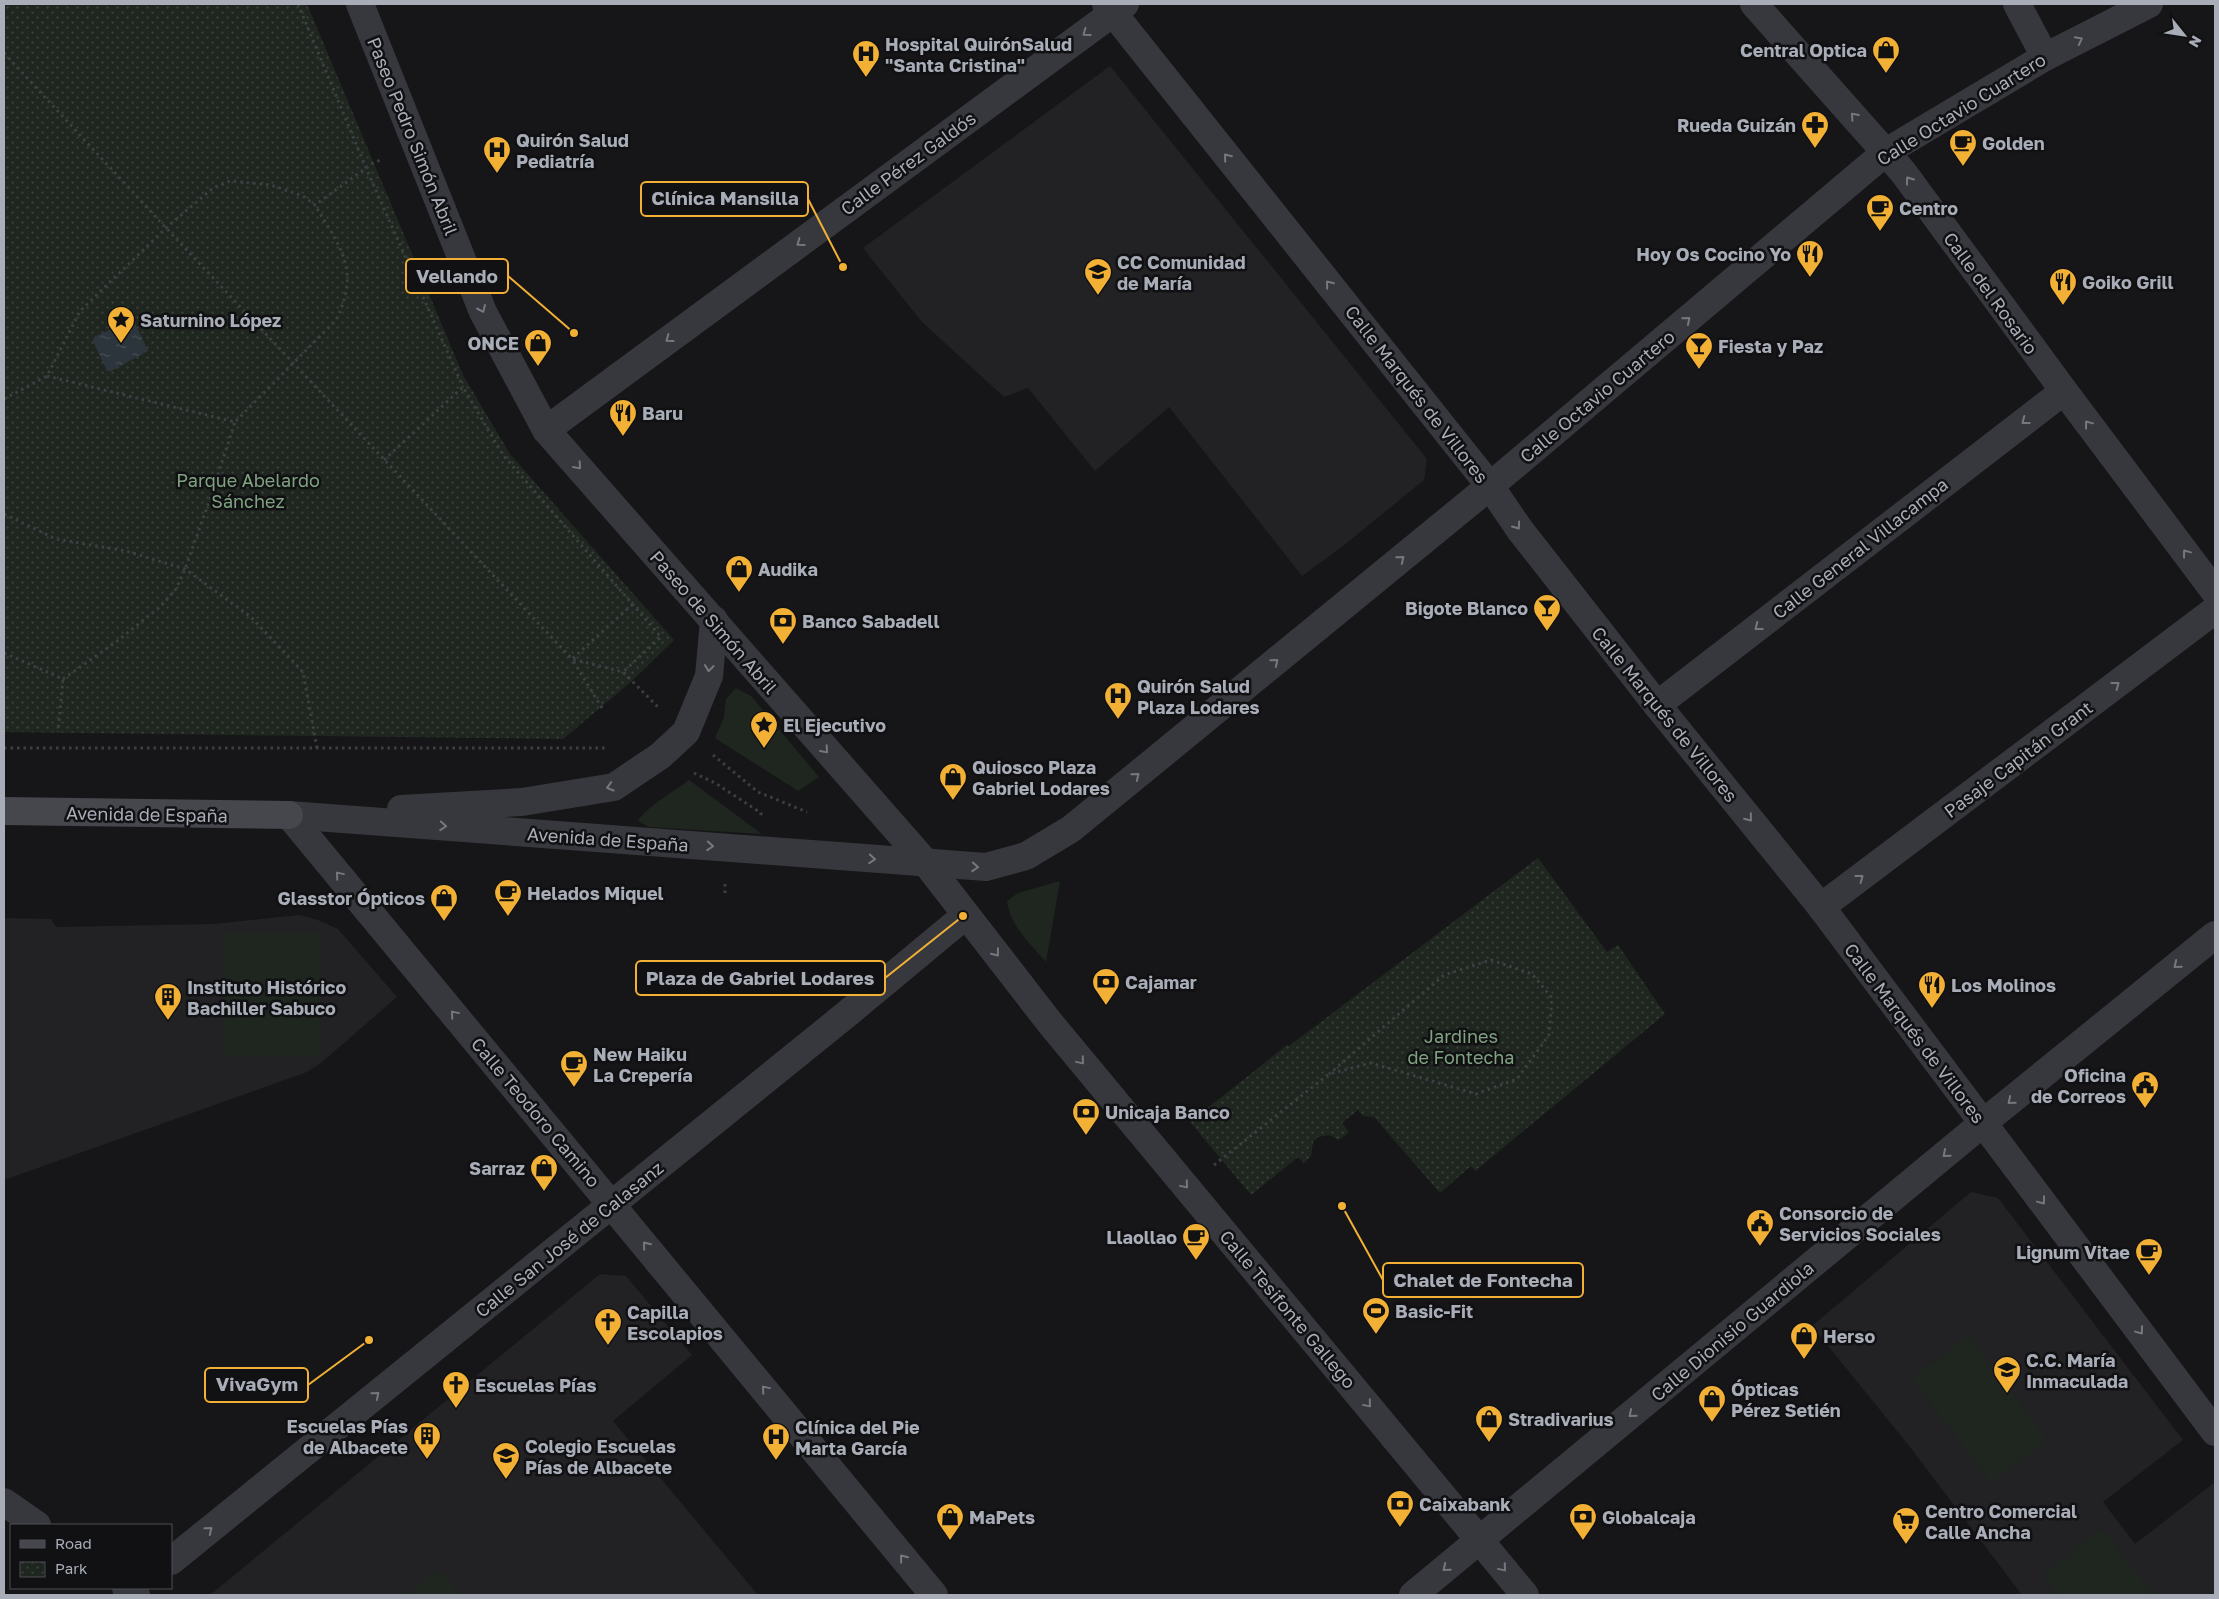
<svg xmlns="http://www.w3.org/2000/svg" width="2219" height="1599" font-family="'Golos Text',sans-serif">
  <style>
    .built { fill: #222225 }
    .grass { fill: #1e261f }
    .park { fill: url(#park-dots) }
    .water { fill: url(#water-ripples) }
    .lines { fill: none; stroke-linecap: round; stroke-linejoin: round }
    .path { stroke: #3d3f44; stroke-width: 3; stroke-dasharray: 2.5 4; stroke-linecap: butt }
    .street { stroke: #37383d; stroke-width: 28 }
    .secondary { stroke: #45474d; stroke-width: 28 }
    .oneway { stroke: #757881 }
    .labels { text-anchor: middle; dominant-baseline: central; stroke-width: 5; stroke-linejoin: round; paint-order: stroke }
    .poi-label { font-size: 18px; font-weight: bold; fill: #a8adb8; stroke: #111113; text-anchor: start }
    .street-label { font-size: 18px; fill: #a8adb8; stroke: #111113 }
    .park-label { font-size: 18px; fill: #7fa381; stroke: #111113 }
    .leader { fill: none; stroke: #f2b134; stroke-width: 2 }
    .callout-dot { fill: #f2b134; stroke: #111113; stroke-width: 2 }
    .callout { fill: #111113; stroke: #f2b134; stroke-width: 2 }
    .callout-label { font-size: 19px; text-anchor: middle; font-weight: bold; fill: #a8adb8 }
  </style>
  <defs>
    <pattern id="park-dots" width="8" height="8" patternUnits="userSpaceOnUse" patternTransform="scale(1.25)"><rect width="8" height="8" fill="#1e261f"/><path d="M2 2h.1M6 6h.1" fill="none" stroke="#3c433d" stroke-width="1.8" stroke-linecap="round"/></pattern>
    <pattern id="water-ripples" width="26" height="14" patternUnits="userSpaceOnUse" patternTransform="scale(1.25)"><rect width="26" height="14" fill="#2c353c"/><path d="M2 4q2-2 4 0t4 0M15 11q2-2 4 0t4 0" fill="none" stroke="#485056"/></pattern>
  </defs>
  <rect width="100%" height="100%" fill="#161618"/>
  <g class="built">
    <path d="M1110 66 1427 459 1424 480 1343 546 1302 576 1169 407 1095 471 1028 388 1004 397 922 322 863 248Z"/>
    <path d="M299 915 318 920 338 929 397 997 321 1063 307 1072 4 1180V918L51 919 56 927 214 924Z"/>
    <path d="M1971 1192 1998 1198 2183 1440 2103 1502 2135 1544 2215 1482V1595H2022L1910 1447 1812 1326Z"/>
    <path d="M600 1274 626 1276 692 1355 613 1421 758 1595H210Z"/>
  </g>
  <g class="grass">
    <path d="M736 688 751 696 819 777 798 791 715 738 724 717 726 699Z"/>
    <path d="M689 780 762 834 649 827 638 821C646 807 675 791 689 780Z"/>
    <path d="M1060 881 1046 962C1031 944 1010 926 1007 901L1018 893Z"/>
    <path d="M224 933H320V1056L224 1057Z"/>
    <path d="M1967 1335 2047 1439 1992 1483 1912 1379Z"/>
    <path d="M2102 1529 2153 1595H2057L2042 1575Z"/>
    <path d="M438 1570 459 1595H407Z"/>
  </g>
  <g class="park">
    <path d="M4 4H307L463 375 510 454 674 640 631 682 563 739 4 732Z"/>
    <path d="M1538 858 1607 952 1618 945 1665 1014 1475 1171 1471 1166 1440 1193 1374 1117 1363 1116 1358 1110 1342 1123 1349 1132 1339 1140 1329 1135 1318 1137 1313 1142 1311 1156 1304 1163 1298 1157 1251 1195 1190 1122 1287 1045 1289 1046Z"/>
  </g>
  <path class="water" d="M131 320 134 321 148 351 111 371H107L93 341 94 337Z"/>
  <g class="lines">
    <g class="path">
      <path d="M298 4 366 168 463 387"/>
      <path d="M4 53 166 228 572 659 623 672 659 708"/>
      <path d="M47 376 235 422 336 320C361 269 340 248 315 205"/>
      <path d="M4 399 47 376 80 311 166 228 213 188 230 181 271 185 303 196 315 205 373 163 383 159"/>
      <path d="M384 460 463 387 503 455 661 637 623 672"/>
      <path d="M4 514 56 539 126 551 185 569 251 617 303 672 317 748"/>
      <path d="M4 653 63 679 58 732"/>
      <path d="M63 679 116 642 161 606 176 589 185 569 210 499 235 422"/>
      <path d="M602 708 572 659 633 604"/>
      <path d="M4 748H606"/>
      <path d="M713 755 758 792 807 812"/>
      <path d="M694 773 715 783 761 813V816"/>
      <path d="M725 893V881"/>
      <path d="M1214 1165 1329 1074 1371 1063 1476 1094 1517 1079 1549 1035 1552 998 1532 974 1491 960 1444 975 1329 1074"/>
    </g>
    <g class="street">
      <path d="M360 4 483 312 546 430 926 863 1050 1023 1525 1595"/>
      <path d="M1106 4 1490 486 1520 530 1657 705 1821 907 2215 1432"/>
      <path d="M1754 4 1903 172 2064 391 2215 592"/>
      <path d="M2017 4 2045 57"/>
      <path d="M546 430 1125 4"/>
      <path d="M1657 705 2064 391"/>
      <path d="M401 809 522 802 614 787 660 756 686 732 709 676 714 620"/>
      <path d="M289 815 986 867 1026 856 1071 829 1490 486 1886 152 2045 57 2149 4"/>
      <path d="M289 815 934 1595"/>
      <path d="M1821 907 2215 610"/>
      <path d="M4 1502 37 1525"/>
      <path d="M171 1561 848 1013 966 915"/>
      <path d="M126 1588 136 1595"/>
      <path d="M1413 1595 1983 1123 2215 935"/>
    </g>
    <path class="secondary" d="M4 811 289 815"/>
  </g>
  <defs><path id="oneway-chevron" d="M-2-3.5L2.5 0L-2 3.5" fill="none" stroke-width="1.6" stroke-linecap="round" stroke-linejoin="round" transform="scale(1.25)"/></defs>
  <g class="oneway">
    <use href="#oneway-chevron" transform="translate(1086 33) rotate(144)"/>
    <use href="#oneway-chevron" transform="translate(2079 40) rotate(-27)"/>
    <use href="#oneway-chevron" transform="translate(1854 116) rotate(-132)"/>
    <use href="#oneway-chevron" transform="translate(1227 157) rotate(-129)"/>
    <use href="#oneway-chevron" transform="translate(1909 180) rotate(-126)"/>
    <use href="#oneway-chevron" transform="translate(800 243) rotate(144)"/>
    <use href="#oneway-chevron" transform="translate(1329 284) rotate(-129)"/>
    <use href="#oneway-chevron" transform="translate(482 309) rotate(66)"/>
    <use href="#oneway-chevron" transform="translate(1687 320) rotate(-40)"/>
    <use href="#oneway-chevron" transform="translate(669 339) rotate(144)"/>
    <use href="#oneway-chevron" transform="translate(2025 421) rotate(142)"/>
    <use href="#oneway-chevron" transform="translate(2088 424) rotate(-127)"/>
    <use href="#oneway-chevron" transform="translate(578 466) rotate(49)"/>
    <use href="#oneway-chevron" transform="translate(1517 526) rotate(55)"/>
    <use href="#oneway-chevron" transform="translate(2186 553) rotate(-127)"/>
    <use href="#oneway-chevron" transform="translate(1401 559) rotate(-39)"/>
    <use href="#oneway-chevron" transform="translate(1758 627) rotate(142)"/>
    <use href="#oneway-chevron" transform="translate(1275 662) rotate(-39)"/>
    <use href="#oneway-chevron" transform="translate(709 668) rotate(96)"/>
    <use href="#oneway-chevron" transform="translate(2116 685) rotate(-37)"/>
    <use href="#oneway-chevron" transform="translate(825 750) rotate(49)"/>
    <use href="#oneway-chevron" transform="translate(1136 776) rotate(-39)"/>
    <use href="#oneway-chevron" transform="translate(610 787) rotate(164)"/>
    <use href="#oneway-chevron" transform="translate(1749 818) rotate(51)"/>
    <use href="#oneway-chevron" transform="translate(443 826) rotate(4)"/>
    <use href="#oneway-chevron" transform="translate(710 846) rotate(4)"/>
    <use href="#oneway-chevron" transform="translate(872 859) rotate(4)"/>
    <use href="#oneway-chevron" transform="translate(975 867) rotate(4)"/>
    <use href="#oneway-chevron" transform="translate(339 875) rotate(-130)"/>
    <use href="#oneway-chevron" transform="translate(1860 878) rotate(-37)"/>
    <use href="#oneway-chevron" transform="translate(996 953) rotate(52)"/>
    <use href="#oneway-chevron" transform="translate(2177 965) rotate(141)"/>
    <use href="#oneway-chevron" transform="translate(454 1014) rotate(-130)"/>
    <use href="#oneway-chevron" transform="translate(1081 1061) rotate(50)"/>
    <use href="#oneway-chevron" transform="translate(2011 1101) rotate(141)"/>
    <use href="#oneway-chevron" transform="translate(1946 1154) rotate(140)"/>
    <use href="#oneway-chevron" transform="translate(1185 1185) rotate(50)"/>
    <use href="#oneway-chevron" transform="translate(2042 1201) rotate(53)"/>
    <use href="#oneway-chevron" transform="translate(646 1245) rotate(-129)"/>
    <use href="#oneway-chevron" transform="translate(2140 1331) rotate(53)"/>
    <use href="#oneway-chevron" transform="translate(765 1389) rotate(-130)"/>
    <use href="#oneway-chevron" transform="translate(376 1395) rotate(-39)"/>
    <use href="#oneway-chevron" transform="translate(1368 1404) rotate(50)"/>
    <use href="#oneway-chevron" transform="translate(1632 1414) rotate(140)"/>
    <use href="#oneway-chevron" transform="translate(209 1530) rotate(-39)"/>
    <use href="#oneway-chevron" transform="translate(903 1558) rotate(-129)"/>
    <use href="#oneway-chevron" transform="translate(1446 1568) rotate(141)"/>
    <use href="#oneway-chevron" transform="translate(1503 1568) rotate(50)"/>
  </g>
  <defs>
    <symbol id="shop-pin" viewBox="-11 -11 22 30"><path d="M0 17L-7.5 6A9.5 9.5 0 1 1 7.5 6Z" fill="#f2b134" stroke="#111113"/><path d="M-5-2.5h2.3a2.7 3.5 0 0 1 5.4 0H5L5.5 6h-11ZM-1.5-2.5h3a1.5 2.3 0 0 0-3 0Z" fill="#111"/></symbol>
    <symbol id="hospital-pin" viewBox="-11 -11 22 30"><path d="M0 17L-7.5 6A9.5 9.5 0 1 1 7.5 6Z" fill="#f2b134" stroke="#111113"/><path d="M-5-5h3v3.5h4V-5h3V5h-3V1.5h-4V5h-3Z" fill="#111"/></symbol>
    <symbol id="pharmacy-pin" viewBox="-11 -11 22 30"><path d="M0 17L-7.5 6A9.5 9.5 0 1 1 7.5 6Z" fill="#f2b134" stroke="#111113"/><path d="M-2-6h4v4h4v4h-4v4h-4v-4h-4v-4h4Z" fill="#111"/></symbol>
    <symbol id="cafe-pin" viewBox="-11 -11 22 30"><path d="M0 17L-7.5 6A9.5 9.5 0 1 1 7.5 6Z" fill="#f2b134" stroke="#111113"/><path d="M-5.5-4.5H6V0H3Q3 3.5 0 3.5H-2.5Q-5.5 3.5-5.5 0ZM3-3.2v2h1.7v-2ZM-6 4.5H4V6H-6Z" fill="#111"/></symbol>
    <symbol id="restaurant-pin" viewBox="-11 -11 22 30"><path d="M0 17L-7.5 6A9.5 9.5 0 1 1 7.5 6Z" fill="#f2b134" stroke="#111113"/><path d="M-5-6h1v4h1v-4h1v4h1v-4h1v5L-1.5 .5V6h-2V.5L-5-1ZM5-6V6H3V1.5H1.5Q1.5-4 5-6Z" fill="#111"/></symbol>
    <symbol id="school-pin" viewBox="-11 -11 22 30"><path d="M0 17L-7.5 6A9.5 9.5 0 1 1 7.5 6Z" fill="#f2b134" stroke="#111113"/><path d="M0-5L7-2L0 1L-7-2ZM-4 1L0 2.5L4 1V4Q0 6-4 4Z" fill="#111"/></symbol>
    <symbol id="sight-pin" viewBox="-11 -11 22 30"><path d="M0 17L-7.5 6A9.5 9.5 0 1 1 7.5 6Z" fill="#f2b134" stroke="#111113"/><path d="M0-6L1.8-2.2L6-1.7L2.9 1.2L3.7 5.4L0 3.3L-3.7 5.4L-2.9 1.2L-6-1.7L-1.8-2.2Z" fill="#111"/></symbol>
    <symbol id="bar-pin" viewBox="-11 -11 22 30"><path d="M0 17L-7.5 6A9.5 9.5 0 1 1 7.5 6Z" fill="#f2b134" stroke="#111113"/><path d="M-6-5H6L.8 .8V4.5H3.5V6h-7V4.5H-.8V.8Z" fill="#111"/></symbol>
    <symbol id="bank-pin" viewBox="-11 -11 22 30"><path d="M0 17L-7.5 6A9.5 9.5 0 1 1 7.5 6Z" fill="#f2b134" stroke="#111113"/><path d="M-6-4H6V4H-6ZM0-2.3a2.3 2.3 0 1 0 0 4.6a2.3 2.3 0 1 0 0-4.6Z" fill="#111"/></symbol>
    <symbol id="building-pin" viewBox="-11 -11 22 30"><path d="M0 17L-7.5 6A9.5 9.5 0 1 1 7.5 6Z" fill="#f2b134" stroke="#111113"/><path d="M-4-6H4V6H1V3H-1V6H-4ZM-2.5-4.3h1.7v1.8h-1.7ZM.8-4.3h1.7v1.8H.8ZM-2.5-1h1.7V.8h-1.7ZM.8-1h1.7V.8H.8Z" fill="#111"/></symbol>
    <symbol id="civic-pin" viewBox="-11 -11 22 30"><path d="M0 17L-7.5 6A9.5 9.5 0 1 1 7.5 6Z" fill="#f2b134" stroke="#111113"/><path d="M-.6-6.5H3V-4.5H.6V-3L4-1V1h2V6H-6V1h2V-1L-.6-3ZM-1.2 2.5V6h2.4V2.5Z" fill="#111"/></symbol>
    <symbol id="stadium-pin" viewBox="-11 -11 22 30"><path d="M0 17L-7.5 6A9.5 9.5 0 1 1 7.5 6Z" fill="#f2b134" stroke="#111113"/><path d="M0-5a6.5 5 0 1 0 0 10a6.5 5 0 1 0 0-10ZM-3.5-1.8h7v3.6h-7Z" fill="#111"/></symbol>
    <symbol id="church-pin" viewBox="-11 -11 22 30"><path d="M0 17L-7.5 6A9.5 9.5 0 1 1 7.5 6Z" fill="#f2b134" stroke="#111113"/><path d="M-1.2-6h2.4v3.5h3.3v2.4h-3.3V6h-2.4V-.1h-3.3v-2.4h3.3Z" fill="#111"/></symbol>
    <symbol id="supermarket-pin" viewBox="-11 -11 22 30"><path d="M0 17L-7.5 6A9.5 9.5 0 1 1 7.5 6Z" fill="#f2b134" stroke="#111113"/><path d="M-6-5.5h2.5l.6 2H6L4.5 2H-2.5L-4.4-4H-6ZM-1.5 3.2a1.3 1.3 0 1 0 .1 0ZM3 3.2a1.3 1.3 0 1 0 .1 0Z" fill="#111"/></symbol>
  </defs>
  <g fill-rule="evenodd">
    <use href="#shop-pin" x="1870" y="34" width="32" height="43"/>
    <use href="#hospital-pin" x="850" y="38" width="32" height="43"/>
    <use href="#pharmacy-pin" x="1799" y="109" width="32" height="43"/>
    <use href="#cafe-pin" x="1947" y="127" width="32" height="43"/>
    <use href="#hospital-pin" x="481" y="134" width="32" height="43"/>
    <use href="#cafe-pin" x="1864" y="192" width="32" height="43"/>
    <use href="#restaurant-pin" x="1794" y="238" width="32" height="43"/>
    <use href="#school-pin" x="1082" y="256" width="32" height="43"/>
    <use href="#restaurant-pin" x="2047" y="266" width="32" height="43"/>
    <use href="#sight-pin" x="105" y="304" width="32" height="43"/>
    <use href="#shop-pin" x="522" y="327" width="32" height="43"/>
    <use href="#bar-pin" x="1683" y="330" width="32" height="43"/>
    <use href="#restaurant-pin" x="607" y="397" width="32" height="43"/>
    <use href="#shop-pin" x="723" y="553" width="32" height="43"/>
    <use href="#bar-pin" x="1531" y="592" width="32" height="43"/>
    <use href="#bank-pin" x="767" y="605" width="32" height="43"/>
    <use href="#hospital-pin" x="1102" y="680" width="32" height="43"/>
    <use href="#sight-pin" x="748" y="709" width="32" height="43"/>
    <use href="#shop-pin" x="937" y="761" width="32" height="43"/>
    <use href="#cafe-pin" x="492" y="877" width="32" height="43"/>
    <use href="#shop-pin" x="428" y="882" width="32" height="43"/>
    <use href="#bank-pin" x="1090" y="966" width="32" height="43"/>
    <use href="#restaurant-pin" x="1916" y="969" width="32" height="43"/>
    <use href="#building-pin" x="152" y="981" width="32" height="43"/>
    <use href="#cafe-pin" x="558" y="1048" width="32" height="43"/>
    <use href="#civic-pin" x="2129" y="1069" width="32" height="43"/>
    <use href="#bank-pin" x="1070" y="1096" width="32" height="43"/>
    <use href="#shop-pin" x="528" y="1152" width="32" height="43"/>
    <use href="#civic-pin" x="1744" y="1207" width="32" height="43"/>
    <use href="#cafe-pin" x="1180" y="1221" width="32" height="43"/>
    <use href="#cafe-pin" x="2133" y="1236" width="32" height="43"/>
    <use href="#stadium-pin" x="1360" y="1295" width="32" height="43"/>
    <use href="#church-pin" x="592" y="1306" width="32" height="43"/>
    <use href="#shop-pin" x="1788" y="1320" width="32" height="43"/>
    <use href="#school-pin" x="1991" y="1354" width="32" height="43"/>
    <use href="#church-pin" x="440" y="1369" width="32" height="43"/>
    <use href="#shop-pin" x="1696" y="1383" width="32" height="43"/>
    <use href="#shop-pin" x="1473" y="1403" width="32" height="43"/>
    <use href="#building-pin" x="411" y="1420" width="32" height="43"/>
    <use href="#hospital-pin" x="760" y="1421" width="32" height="43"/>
    <use href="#school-pin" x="490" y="1440" width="32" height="43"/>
    <use href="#bank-pin" x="1384" y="1488" width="32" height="43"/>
    <use href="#shop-pin" x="934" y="1501" width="32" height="43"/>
    <use href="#bank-pin" x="1567" y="1501" width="32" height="43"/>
    <use href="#supermarket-pin" x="1890" y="1505" width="32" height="43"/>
  </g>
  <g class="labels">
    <g class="poi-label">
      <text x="885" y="44">Hospital QuirónSalud<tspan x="885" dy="21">"Santa Cristina"</tspan></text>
      <text x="1867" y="50" text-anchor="end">Central Optica</text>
      <text x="1796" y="125" text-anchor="end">Rueda Guizán</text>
      <text x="516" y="140">Quirón Salud<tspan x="516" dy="21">Pediatría</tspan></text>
      <text x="1982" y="143">Golden</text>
      <text x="1899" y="208">Centro</text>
      <text x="1791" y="254" text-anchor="end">Hoy Os Cocino Yo</text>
      <text x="1117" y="262">CC Comunidad<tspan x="1117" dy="21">de María</tspan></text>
      <text x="2082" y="282">Goiko Grill</text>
      <text x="140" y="320">Saturnino López</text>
      <text x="519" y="343" text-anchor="end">ONCE</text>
      <text x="1718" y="346">Fiesta y Paz</text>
      <text x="642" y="413">Baru</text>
      <text x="758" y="569">Audika</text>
      <text x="1528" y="608" text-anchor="end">Bigote Blanco</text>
      <text x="802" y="621">Banco Sabadell</text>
      <text x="1137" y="686">Quirón Salud<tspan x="1137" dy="21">Plaza Lodares</tspan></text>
      <text x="783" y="725">El Ejecutivo</text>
      <text x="972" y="767">Quiosco Plaza<tspan x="972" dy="21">Gabriel Lodares</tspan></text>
      <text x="527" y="893">Helados Miquel</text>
      <text x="425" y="898" text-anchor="end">Glasstor Ópticos</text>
      <text x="1125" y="982">Cajamar</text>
      <text x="1951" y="985">Los Molinos</text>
      <text x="187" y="987">Instituto Histórico<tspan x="187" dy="21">Bachiller Sabuco</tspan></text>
      <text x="593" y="1054">New Haiku<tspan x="593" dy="21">La Crepería</tspan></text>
      <text x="2126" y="1075" text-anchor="end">Oficina<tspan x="2126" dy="21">de Correos</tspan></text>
      <text x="1105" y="1112">Unicaja Banco</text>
      <text x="525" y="1168" text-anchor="end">Sarraz</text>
      <text x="1779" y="1213">Consorcio de<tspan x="1779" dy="21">Servicios Sociales</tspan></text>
      <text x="1177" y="1237" text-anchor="end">Llaollao</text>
      <text x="2130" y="1252" text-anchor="end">Lignum Vitae</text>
      <text x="1395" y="1311">Basic-Fit</text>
      <text x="627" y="1312">Capilla<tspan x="627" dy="21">Escolapios</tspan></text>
      <text x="1823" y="1336">Herso</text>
      <text x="2026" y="1360">C.C. María<tspan x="2026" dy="21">Inmaculada</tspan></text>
      <text x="475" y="1385">Escuelas Pías</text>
      <text x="1731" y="1389">Ópticas<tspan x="1731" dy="21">Pérez Setién</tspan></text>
      <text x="1508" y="1419">Stradivarius</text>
      <text x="408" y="1426" text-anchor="end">Escuelas Pías<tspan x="408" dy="21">de Albacete</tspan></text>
      <text x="795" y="1427">Clínica del Pie<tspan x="795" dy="21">Marta García</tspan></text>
      <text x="525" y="1446">Colegio Escuelas<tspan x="525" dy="21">Pías de Albacete</tspan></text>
      <text x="1419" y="1504">Caixabank</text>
      <text x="1925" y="1511">Centro Comercial<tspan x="1925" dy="21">Calle Ancha</tspan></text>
      <text x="969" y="1517">MaPets</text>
      <text x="1602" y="1517">Globalcaja</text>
    </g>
    <g class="street-label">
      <text transform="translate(1961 109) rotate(-32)">Calle Octavio Cuartero</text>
      <text transform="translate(413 136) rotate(68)">Paseo Pedro Simón Abril</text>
      <text transform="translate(908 163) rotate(-36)">Calle Pérez Galdós</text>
      <text transform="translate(1991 293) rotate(54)">Calle del Rosario</text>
      <text transform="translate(1417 394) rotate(52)">Calle Marqués de Villores</text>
      <text transform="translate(1597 396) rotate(-40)">Calle Octavio Cuartero</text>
      <text transform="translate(1860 548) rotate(-38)">Calle General Villacampa</text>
      <text transform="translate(714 622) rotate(49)">Paseo de Simón Abril</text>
      <text transform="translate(1665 714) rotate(51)">Calle Marqués de Villores</text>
      <text transform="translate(2018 759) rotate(-37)">Pasaje Capitán Grant</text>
      <text transform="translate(147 814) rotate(1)">Avenida de España</text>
      <text transform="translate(608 839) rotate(4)">Avenida de España</text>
      <text transform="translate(1915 1033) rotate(53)">Calle Marqués de Villores</text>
      <text transform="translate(536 1112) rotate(50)">Calle Teodoro Camino</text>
      <text transform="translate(569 1239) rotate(-39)">Calle San José de Calasanz</text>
      <text transform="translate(1288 1309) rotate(50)">Calle Tesifonte Gallego</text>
      <text transform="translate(1732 1331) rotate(-40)">Calle Dionisio Guardiola</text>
    </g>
    <g class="park-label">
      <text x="248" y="480">Parque Abelardo<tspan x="248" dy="21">Sánchez</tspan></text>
      <text x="1461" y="1036">Jardines<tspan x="1461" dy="21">de Fontecha</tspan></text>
    </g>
  </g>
  <path class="leader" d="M843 267L808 199M574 333L508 276M963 916L885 978M1342 1206L1383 1280M369 1340L308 1385"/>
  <g class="callout-dot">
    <circle cx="843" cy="267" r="5"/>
    <circle cx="574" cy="333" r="5"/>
    <circle cx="963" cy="916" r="5"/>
    <circle cx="1342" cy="1206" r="5"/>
    <circle cx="369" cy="1340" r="5"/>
  </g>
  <g class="callout">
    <rect x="641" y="182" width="167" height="34" rx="5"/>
    <rect x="406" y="259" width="102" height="34" rx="5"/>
    <rect x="636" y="961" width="249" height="34" rx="5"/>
    <rect x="1383" y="1263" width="200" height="34" rx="5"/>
    <rect x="205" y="1368" width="103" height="34" rx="5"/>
  </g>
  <g class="callout-label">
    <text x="725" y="205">Clínica Mansilla</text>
    <text x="457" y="283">Vellando</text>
    <text x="760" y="985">Plaza de Gabriel Lodares</text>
    <text x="1483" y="1287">Chalet de Fontecha</text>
    <text x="257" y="1391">VivaGym</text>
  </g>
  <rect width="2219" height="1599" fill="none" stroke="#a8adb8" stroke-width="10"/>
  <rect x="10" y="1524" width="162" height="65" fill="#111113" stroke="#4d4f55"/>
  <rect x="20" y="1540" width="25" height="8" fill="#45474d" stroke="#4d4f55"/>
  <text x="55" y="1549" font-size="15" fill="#a8adb8">Road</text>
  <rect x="20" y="1562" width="25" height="15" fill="url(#park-dots)" stroke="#4d4f55"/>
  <text x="55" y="1574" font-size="15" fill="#a8adb8">Park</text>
  <g transform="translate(2184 35) rotate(120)" stroke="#111113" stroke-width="4" paint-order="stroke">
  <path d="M0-4L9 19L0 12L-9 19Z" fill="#a8adb8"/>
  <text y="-8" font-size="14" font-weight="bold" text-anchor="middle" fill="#a8adb8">N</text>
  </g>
</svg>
